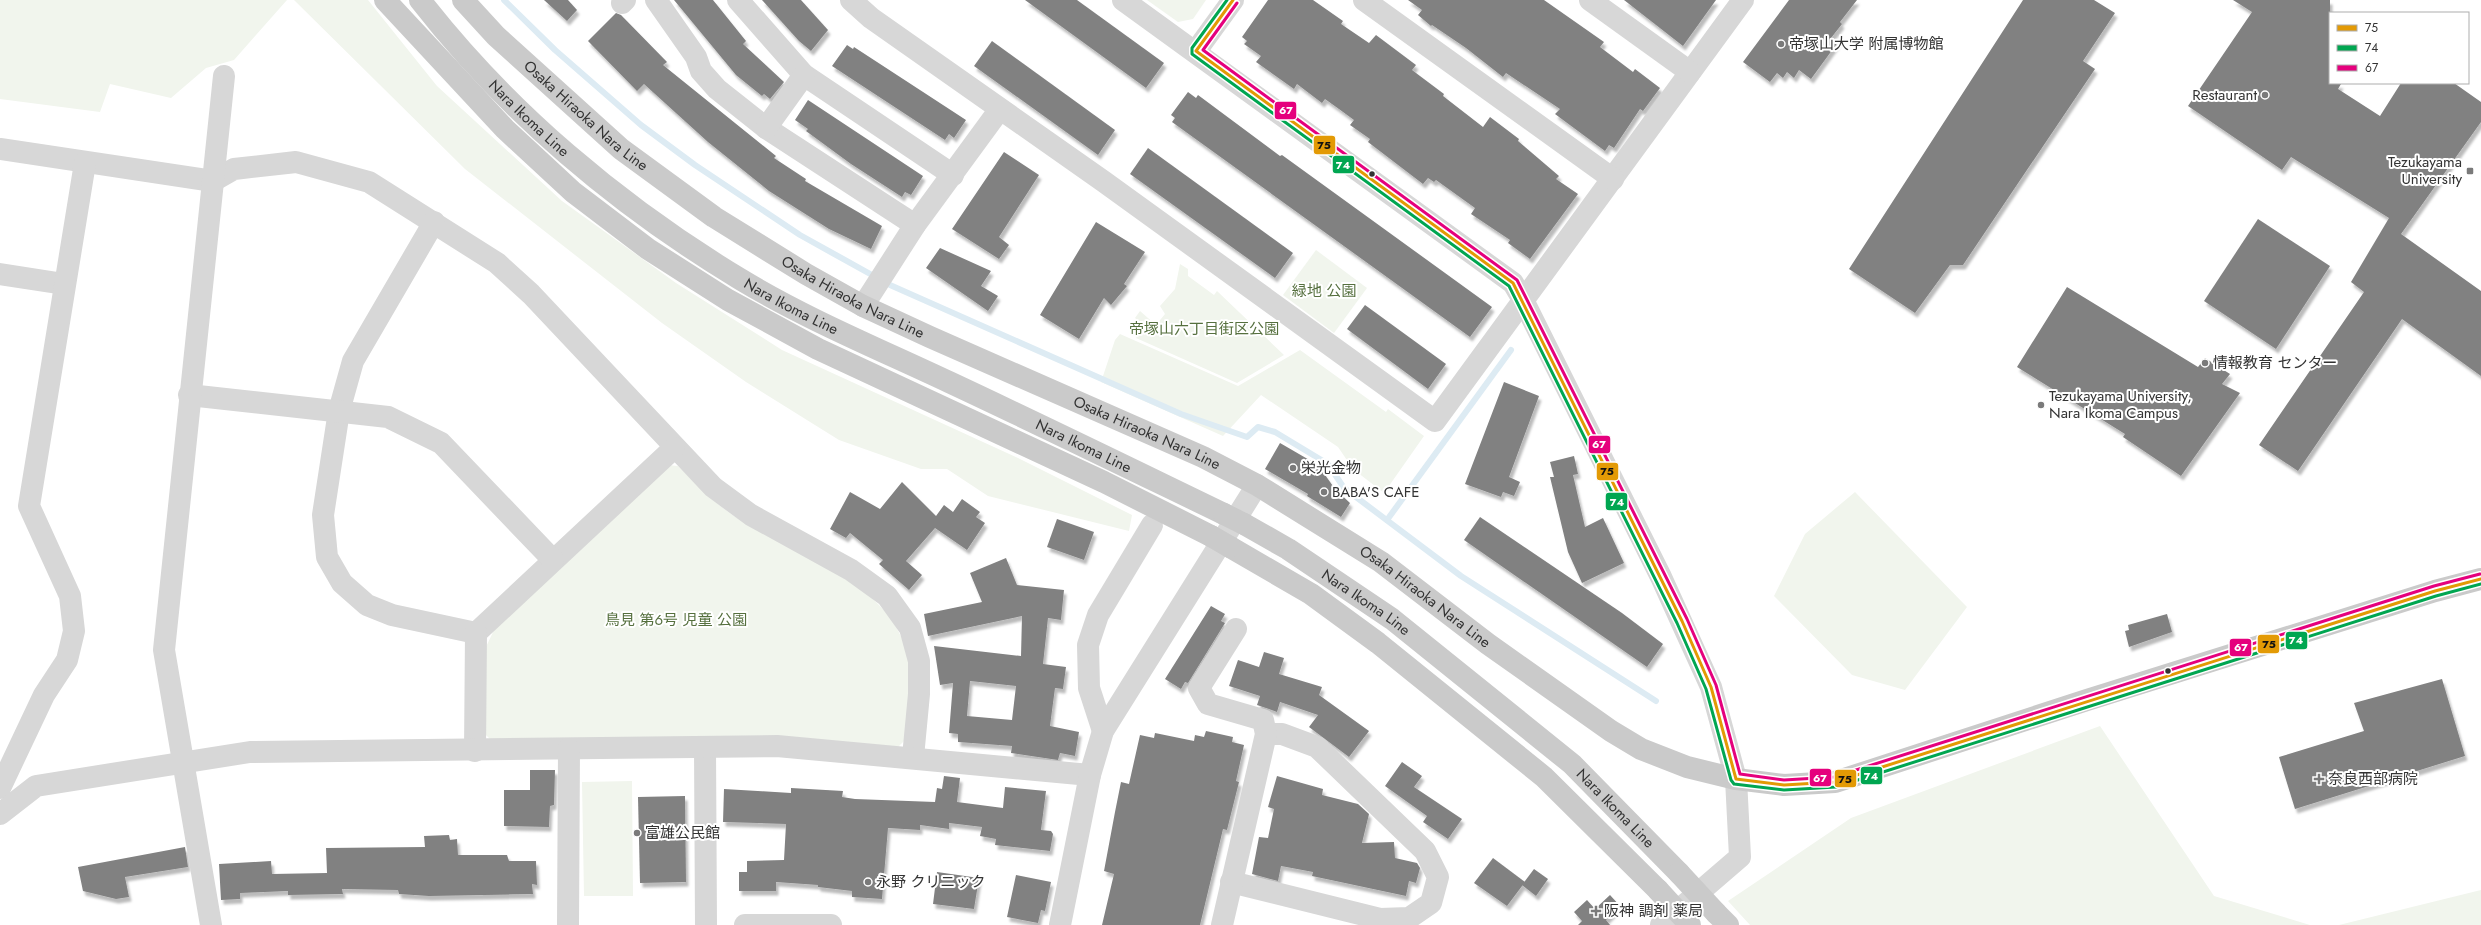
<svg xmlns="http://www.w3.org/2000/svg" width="2481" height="925" font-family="Jost,'Noto Sans JP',sans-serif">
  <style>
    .green { fill: #f1f5ed }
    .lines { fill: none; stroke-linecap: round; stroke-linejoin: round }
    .stream { stroke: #ddebf3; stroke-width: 6 }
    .building { fill: #818181; fill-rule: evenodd; filter: url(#shadow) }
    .minor { stroke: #d7d7d7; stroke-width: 22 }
    .major { stroke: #cacaca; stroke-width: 22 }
    .major-bridge { stroke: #cacaca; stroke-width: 22 }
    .bus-1-casing { stroke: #fff; stroke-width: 6 }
    .bus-2-casing { stroke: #fff; stroke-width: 6 }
    .bus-3-casing { stroke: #fff; stroke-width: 6 }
    .bus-1 { stroke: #e39a05; stroke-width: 3 }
    .bus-2 { stroke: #00a651; stroke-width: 3 }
    .bus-3 { stroke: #e5007d; stroke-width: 3 }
    .poi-dot { fill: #7a7a7a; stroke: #fff; stroke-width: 1.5 }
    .bus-dot { fill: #333; stroke: #fff; stroke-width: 1.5 }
    .labels { text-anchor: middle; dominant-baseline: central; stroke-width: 4; stroke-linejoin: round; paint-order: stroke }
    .poi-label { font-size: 15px; fill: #333; stroke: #fff; text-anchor: start }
    .street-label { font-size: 15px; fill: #333; stroke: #fff }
    .park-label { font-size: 15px; fill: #56703f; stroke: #fff }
    .line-badge { stroke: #fff; stroke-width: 1.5 }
    .badge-label { font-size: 11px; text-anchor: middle; font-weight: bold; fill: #fff }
    .pale-badge-label { font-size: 11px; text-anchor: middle; font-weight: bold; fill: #111 }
  </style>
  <defs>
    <filter id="shadow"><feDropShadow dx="2.5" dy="4.5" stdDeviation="1" flood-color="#0004"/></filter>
  </defs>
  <rect width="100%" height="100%" fill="#fff"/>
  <g class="green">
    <path d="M0 0H287L234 60 206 68 171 98 110 84 100 112 0 99Z"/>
    <path d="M294 0H368L437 86 562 201 676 283 782 350 1018 458 1132 515 1129 531 988 496 947 469H921L839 440 746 382 662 323 465 169Z"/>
    <path d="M1147 0H1206L1193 19 1178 22Z"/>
    <path d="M1316 250 1367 288 1334 333 1283 295Z"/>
    <path d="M1180 264 1188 269V276L1214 295 1217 291 1284 355 1237 383 1136 338 1145 327 1135 318 1140 311 1156 325 1165 314 1160 306 1175 289Z"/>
    <path d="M1120 334 1238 386 1300 350 1386 412 1388 409 1424 436 1384 493 1353 469 1338 447 1261 395 1223 436 1101 382 1115 340Z"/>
    <path d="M668 465 678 466C695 483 713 502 734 516 789 553 885 580 905 647 914 677 908 710 905 740L898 747 491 740 485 734V649L494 630Z"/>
    <path d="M1855 492 1967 607 1905 690 1852 675 1774 596 1805 534Z"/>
    <path d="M2100 726 2214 896 2310 925H1750L1728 901 1851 818Z"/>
    <path d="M632 781 633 896H584L582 782Z"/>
    <path d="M2481 890V925H2339Z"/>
  </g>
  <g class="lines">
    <g class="stream">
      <path d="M504 0 555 50 641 125 695 165 800 235 890 285 1181 414 1247 437 1258 427 1275 432 1328 464 1344 488 1461 576 1656 701"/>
      <path d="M1387 520 1511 350"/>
    </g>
  </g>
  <g class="building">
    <path d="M544 0H568L577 10 567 21Z"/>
    <path d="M674 0H713L746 41 743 44 784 82 770 99 764 94 762 96 736 75Z"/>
    <path d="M762 0H801L828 30 811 51 799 41Z"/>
    <path d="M1025 0H1077L1164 63 1146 88Z"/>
    <path d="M1268 0H1313L1343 21 1341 24 1369 43 1376 35 1416 65 1412 70 1444 94 1443 96 1483 127 1490 117 1519 139 1518 141 1559 176 1556 179 1578 194 1530 259 1508 243 1510 240 1471 214 1475 208 1436 180 1434 182 1428 178 1423 184 1368 142 1370 139 1350 125 1354 120 1339 109 1325 99 1322 103 1297 84 1294 89 1256 62 1261 56 1244 44 1247 41 1242 37Z"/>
    <path d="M1408 0H1544L1604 42 1600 47 1633 72 1635 69 1660 88 1643 111 1640 109 1614 148 1609 145 1605 151 1555 114 1560 109 1506 73 1503 77 1466 48 1432 25 1431 26 1418 15 1422 10Z"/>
    <path d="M1624 0H1716L1683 46Z"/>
    <path d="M1789 0H1857L1840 22 1842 24 1831 38 1838 42 1811 79 1799 70 1794 78 1787 72 1783 78 1777 73 1770 82 1743 62Z"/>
    <path d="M2023 0H2094L2115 13 2083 61 2095 69 1963 265H1950L1915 313 1849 269Z"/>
    <path d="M2233 0H2330V83L2341 84 2338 89 2380 116 2401 83H2454L2481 102V122L2401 234 2481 291V376L2402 319 2298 471 2259 445 2364 292 2351 282 2389 218 2291 157 2282 170 2188 106 2252 12Z"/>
    <path d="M616 13 621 15 667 62 663 65 776 156 774 158 806 179 805 181 882 226 871 249 829 229 769 191 708 142 644 84 637 91 588 41Z"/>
    <path d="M992 41 1115 130 1098 155 974 66Z"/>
    <path d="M847 45 853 49 854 47 966 120 954 138 949 134 945 140 832 66Z"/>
    <path d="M1188 92 1196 98 1198 95 1280 156 1282 155 1492 307 1470 337 1172 122 1175 118 1171 115Z"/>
    <path d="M808 100 923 176 911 195 905 192 902 197 851 164 806 131 808 129 795 120Z"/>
    <path d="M1148 148 1293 253 1275 278 1130 174Z"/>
    <path d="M1004 152 1039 175 999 237 1009 245 999 259 952 229Z"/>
    <path d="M2258 219 2330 266 2276 349 2204 301Z"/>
    <path d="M1096 222 1145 252 1124 284 1127 286 1111 305 1104 298 1079 339 1040 315Z"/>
    <path d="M940 248 991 271 981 286 998 296 988 311 926 268Z"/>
    <path d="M2067 287 2198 367 2205 358 2230 374 2222 384 2240 393 2181 476 2123 437 2125 434 2017 367Z"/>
    <path d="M1365 305 1446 364 1428 389 1347 329Z"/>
    <path d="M1504 382 1539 396 1509 477 1520 482 1514 496 1503 492 1501 497 1465 484Z"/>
    <path d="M1280 443 1318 465 1335 489 1350 503 1341 517 1307 496 1308 494 1265 469Z"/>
    <path d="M1574 456 1578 474 1573 475 1585 527 1603 518 1624 563 1582 583 1568 552 1550 477H1554L1550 462Z"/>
    <path d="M902 482 936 516 944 505 953 512 962 499 980 512 976 517 985 523 967 550 935 528 906 561 922 575 909 590 879 564 883 560 850 533 846 538 830 529 850 492 880 509Z"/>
    <path d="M1480 517 1622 613 1663 644 1647 667 1464 540Z"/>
    <path d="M1057 519 1094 532 1084 560 1047 547Z"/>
    <path d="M1006 558 1017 585 1064 590 1061 620 1048 618 1043 664 1066 667 1063 689 1055 688 1050 726 1079 732 1075 756 1060 753 1058 760 1011 753 1012 746 958 742V734L949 733 953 683 940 685 934 646 1021 656 1022 616 928 636 924 614 982 602 970 573ZM970 681 1016 686 1012 720 967 716Z"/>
    <path d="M1211 606 1225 614 1221 621 1225 623 1188 683 1185 682 1181 689 1165 679Z"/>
    <path d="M2167 614 2172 632 2129 647 2125 631 2129 630 2128 625Z"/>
    <path d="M1264 652 1284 658 1279 674 1322 687 1319 695 1369 731 1349 757 1309 727 1318 715 1280 702 1277 712 1269 709 1257 705 1260 696 1229 686 1238 660 1259 667Z"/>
    <path d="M2442 679 2465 756 2295 809 2279 757 2364 731 2354 703Z"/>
    <path d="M1206 731 1233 737 1232 742 1244 745 1236 781 1239 782 1227 830 1223 829 1200 925H1102L1114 874 1104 871 1115 812 1121 782 1129 784 1140 735 1154 738 1155 733 1194 741 1195 735 1204 737Z"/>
    <path d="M1402 762 1422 776 1414 787 1462 819 1448 839 1423 822 1427 816 1385 786Z"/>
    <path d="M530 770H555L554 805 550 806 549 827 504 826V790H530Z"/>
    <path d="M944 776 960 778 957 802 1003 808 1005 787 1046 791 1041 830 1051 831 1053 834 1050 851 995 845 996 839 980 836 982 827 949 823V829L920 825V830L888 828 882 899 852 897V891L818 887V885L776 882V891H739V872H747V861L784 860 786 824 723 822 724 789 791 793V788L843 791 842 797 855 799 935 802 937 788 942 789Z"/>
    <path d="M1277 776 1323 789 1322 795 1358 804 1369 814 1362 843 1394 842 1395 858 1417 863 1420 868 1416 883 1409 881 1406 896 1312 876 1313 872 1281 866 1278 881 1252 874 1259 837 1268 838 1274 809 1268 807Z"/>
    <path d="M685 796 686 882 640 883 638 797Z"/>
    <path d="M449 835 450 840 457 839 458 855H507L509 861H536L537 885 532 884 533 894 429 896 399 894 398 890 342 889 343 894 288 895V891L240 893V899L221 900 219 864 271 861 272 874 327 873 326 848 425 847 424 836Z"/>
    <path d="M185 847 188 867 125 877 129 897 116 899 83 891 78 867Z"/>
    <path d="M1493 858 1525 882 1507 906 1474 883Z"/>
    <path d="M1534 869 1548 879 1536 896 1522 885Z"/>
    <path d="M937 872 979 878 974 909 933 904Z"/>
    <path d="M1016 875 1051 882 1045 911 1041 910 1038 923 1007 917Z"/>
    <path d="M1610 895 1620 906 1606 920 1610 925H1578L1582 921 1574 912 1587 900 1595 909Z"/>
  </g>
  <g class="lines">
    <g class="minor">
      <path d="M656 0 696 57 701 71 717 89 766 128 915 225"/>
      <path d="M738 0 804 75 953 175"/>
      <path d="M851 0 871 18 1103 181 1435 421 1743 0"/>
      <path d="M1123 0 1513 283 1523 300 1661 577 1711 687 1736 779 1740 857 1661 925"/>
      <path d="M1364 0 1613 179"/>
      <path d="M1590 0 1690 72"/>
      <path d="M622 3 625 0"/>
      <path d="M1196 51 1233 0"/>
      <path d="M766 128 804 75"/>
      <path d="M0 149 213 181 234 169 296 162 369 182 497 263 531 294 713 487 751 515 851 570 887 596 910 628 919 661V694L913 757"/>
      <path d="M434 222 353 361 339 411 323 515 327 557 342 583 367 605 392 615 476 633 674 448"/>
      <path d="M0 274 64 284"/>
      <path d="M863 306 915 225 1000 109"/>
      <path d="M189 395 388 417 441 443 553 560"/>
      <path d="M1103 731 1089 688 1088 645 1098 615 1152 525"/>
      <path d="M705 748 706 925"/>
      <path d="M475 751 476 633"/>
      <path d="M0 788 44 695 67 660 74 631 70 596 29 506 85 163"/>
      <path d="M0 814 36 786 250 752 777 746 1090 775"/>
      <path d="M1231 882 1380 919 1409 918 1431 903 1438 877 1425 851 1317 747 1282 734H1266"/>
      <path d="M211 925 164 650 224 76"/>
      <path d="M568 925 569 749"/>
      <path d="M745 925H831"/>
      <path d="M1060 925 1090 775 1103 731 1257 485"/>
      <path d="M1222 925 1266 734 1263 720 1208 704 1199 688 1236 629"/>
    </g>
    <g class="major">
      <path d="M385 0 505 129 573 192 648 249 728 300 818 349 1104 482 1211 536"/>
      <path id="s1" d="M420 0C507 112 619 206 740 279 806 319 879 349 949 382 1041 425 1133 470 1224 514"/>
      <path id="s2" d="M463 0 496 36 621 149 714 217 806 274 863 306 930 337 1203 457 1257 485 1381 562 1488 644 1611 731 1641 749 1687 767 1736 779 1784 785 1835 782 2087 700 2435 591 2481 579"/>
      <path id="s3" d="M1244 524 1288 549 1392 619 1572 764 1679 873"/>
      <path d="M1230 547 1311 594 1378 643 1544 777 1658 890"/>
      <path d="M1716 913 1728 925"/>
    </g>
    <g class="major-bridge">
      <path d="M1224 514 1244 524"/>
      <path d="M1211 536 1230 547"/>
      <path d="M1679 873 1716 913"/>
      <path d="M1658 890 1690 925"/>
    </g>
    <defs>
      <path id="bus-1" d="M1233 0 1196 51 1513 283 1682 621 1711 687 1736 779 1784 785 1835 782 2435 591 2481 579"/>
      <path id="bus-2" d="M1227 0 1192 48V54L1509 286 1677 623 1706 689 1731 780 1734 784 1784 790 1836 787 2436 596 2481 584"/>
      <path id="bus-3" d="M1237 3 1203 50 1517 280 1687 619 1716 685 1740 774 1784 780 1834 777 2434 586 2480 574"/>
    </defs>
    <use href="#bus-1" class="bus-1-casing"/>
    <use href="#bus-2" class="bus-2-casing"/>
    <use href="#bus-3" class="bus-3-casing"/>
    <use href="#bus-1" class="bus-1"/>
    <use href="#bus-2" class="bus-2"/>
    <use href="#bus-3" class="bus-3"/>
  </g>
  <g class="poi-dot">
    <circle cx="1781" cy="44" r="4"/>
    <circle cx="2265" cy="95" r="4"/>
    <rect x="2466" y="167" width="8" height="8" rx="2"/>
    <circle cx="2205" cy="363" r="4"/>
    <circle cx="2041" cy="405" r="4"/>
    <circle cx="1293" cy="468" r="4"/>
    <circle cx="1324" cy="492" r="4"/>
    <path d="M2317 773h4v4h4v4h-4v4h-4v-4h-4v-4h4z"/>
    <circle cx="637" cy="833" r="4"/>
    <circle cx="868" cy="882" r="4"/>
    <path d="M1594 905h4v4h4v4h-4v4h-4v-4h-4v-4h4z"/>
  </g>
  <g class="bus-dot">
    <circle cx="1372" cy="174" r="3.5"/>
    <circle cx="2168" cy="671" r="3.5"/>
  </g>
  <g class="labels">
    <g class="poi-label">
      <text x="1789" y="44">帝塚山大学 附属博物館</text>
      <text x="2257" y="95" text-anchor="end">Restaurant</text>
      <text x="2462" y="162" text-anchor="end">Tezukayama<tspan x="2462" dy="17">University</tspan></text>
      <text x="2213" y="363">情報教育 センター</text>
      <text x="2049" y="396">Tezukayama University,<tspan x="2049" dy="17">Nara Ikoma Campus</tspan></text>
      <text x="1301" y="468">栄光金物</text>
      <text x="1332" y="492">BABA'S CAFE</text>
      <text x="2328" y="779">奈良西部病院</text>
      <text x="645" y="833">富雄公民館</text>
      <text x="876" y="882">永野 クリニック</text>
      <text x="1604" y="911">阪神 調剤 薬局</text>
    </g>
    <g class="street-label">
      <text stroke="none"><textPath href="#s2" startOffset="169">Osaka Hiraoka Nara Line</textPath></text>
      <text stroke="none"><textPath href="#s1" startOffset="161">Nara Ikoma Line</textPath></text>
      <text stroke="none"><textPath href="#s2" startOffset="493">Osaka Hiraoka Nara Line</textPath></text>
      <text stroke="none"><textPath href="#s1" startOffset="485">Nara Ikoma Line</textPath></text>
      <text stroke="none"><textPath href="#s2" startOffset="817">Osaka Hiraoka Nara Line</textPath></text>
      <text stroke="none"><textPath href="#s1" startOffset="809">Nara Ikoma Line</textPath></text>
      <text stroke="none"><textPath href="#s2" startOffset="1141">Osaka Hiraoka Nara Line</textPath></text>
      <text stroke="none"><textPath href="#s3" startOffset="145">Nara Ikoma Line</textPath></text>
      <text stroke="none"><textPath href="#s3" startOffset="469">Nara Ikoma Line</textPath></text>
    </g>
    <g class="park-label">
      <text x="1324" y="291">緑地 公園</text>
      <text x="1204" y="329">帝塚山六丁目街区公園</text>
      <text x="676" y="620">鳥見 第6号 児童 公園</text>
    </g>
  </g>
  <g class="line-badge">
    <rect x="1274" y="101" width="23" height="19" rx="4" fill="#e5007d"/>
    <rect x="1313" y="135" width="23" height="20" rx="4" fill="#e39a05"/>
    <rect x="1332" y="155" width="23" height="19" rx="4" fill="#00a651"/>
    <rect x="1588" y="435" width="23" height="19" rx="4" fill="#e5007d"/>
    <rect x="1596" y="462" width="23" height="19" rx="4" fill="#e39a05"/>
    <rect x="1605" y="492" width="23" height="19" rx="4" fill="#00a651"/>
    <rect x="2285" y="631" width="23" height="19" rx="4" fill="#00a651"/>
    <rect x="2257" y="634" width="23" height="20" rx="4" fill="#e39a05"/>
    <rect x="2229" y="638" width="23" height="19" rx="4" fill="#e5007d"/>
    <rect x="1860" y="766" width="23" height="19" rx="4" fill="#00a651"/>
    <rect x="1809" y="768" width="23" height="19" rx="4" fill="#e5007d"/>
    <rect x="1834" y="769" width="23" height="19" rx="4" fill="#e39a05"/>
  </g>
  <g class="badge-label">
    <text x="1286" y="114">67</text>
    <text x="1343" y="169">74</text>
    <text x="1599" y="448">67</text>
    <text x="1617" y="506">74</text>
    <text x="2296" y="644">74</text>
    <text x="2241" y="651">67</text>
    <text x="1871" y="780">74</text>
    <text x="1820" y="782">67</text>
  </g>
  <g class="pale-badge-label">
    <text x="1324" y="149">75</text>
    <text x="1607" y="475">75</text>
    <text x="2269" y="648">75</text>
    <text x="1845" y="783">75</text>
  </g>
  <rect x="2329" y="12" width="140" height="72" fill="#ffffff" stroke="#adadad"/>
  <rect x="2337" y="25" width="20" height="6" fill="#e39a05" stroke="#adadad"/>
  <text x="2365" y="32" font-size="12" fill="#333333">75</text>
  <rect x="2337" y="45" width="20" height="6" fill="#00a651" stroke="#adadad"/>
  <text x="2365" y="52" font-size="12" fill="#333333">74</text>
  <rect x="2337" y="65" width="20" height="6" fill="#e5007d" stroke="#adadad"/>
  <text x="2365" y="72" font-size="12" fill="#333333">67</text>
</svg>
